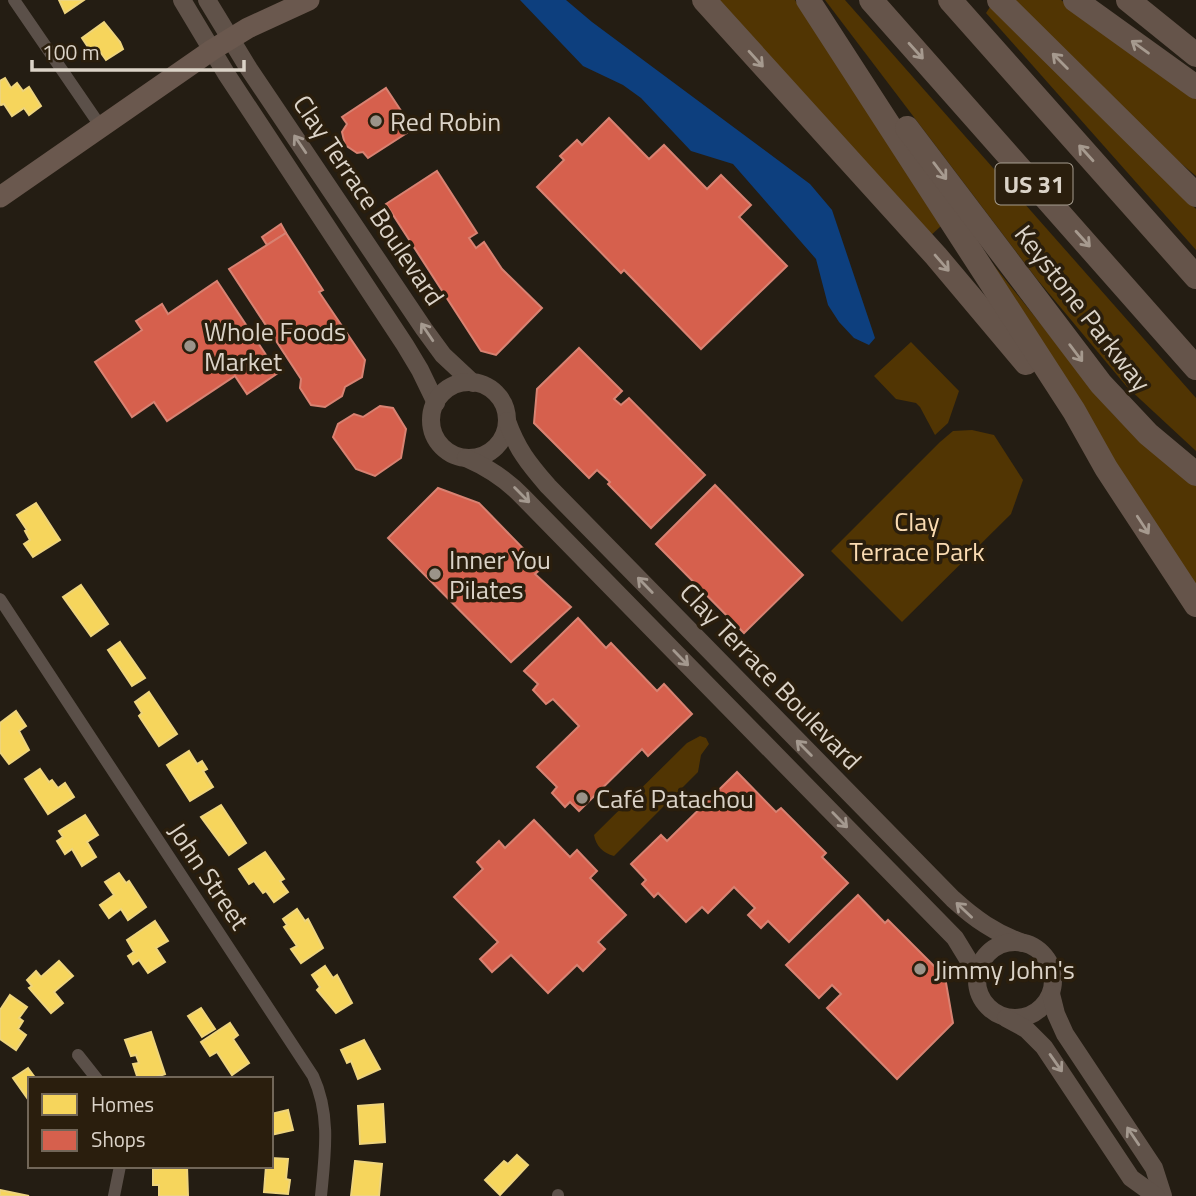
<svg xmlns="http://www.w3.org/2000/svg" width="1196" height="1196" font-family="'Titillium Web',sans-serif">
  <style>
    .green { fill: #513503 }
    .water { fill: #0d3f7e }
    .homes { fill: #f6d55c; stroke: #eed47c; stroke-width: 2 }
    .shops { fill: #d6604d; stroke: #d88272; stroke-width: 2 }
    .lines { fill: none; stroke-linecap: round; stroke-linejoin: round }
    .street { stroke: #5b5049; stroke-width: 12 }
    .secondary { stroke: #605249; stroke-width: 18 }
    .primary { stroke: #6a584e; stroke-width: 21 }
    .highway { stroke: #65544a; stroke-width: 24 }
    .oneway { stroke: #a69a8f }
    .oneway2 { stroke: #a4998f }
    .poi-dot { fill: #9b9389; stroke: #2a1e0d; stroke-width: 2.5 }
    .labels { text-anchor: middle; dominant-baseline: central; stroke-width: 7; stroke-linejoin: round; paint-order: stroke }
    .shield { fill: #2a1e0d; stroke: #a69d90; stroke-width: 2 }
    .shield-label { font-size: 24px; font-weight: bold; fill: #dbd3c8 }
    .poi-label { font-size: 26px; fill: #dbd3c8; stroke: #2a1e0d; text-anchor: start }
    .street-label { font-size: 26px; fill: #dbd3c8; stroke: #2a1e0d }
    .park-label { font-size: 26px; fill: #fadbb2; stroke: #2a1e0d }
  </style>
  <rect width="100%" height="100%" fill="#241d13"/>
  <g class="green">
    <path d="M717 0H795L941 226 928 238Z"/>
    <path d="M825 0H845L1196 398V451L1127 387 1036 278Z"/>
    <path d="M1013 0H1061L1196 96V176L1177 160Z"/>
    <path d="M990 7 1196 209V250L986 13Z"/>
    <path d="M988 258 1111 412 1140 441 1196 486V587L1003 291Z"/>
    <path d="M911 342 959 391 948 423 935 435 920 407 916 403 896 399 874 376Z"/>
    <path d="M972 430 994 435 1023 480 1011 514 902 622 831 551 940 442 953 431Z"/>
    <path d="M700 736 706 738 709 744 701 755 698 772 614 856C603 853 596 846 594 835L687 743Z"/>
  </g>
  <path class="water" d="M520 0H566L592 22 810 184 832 210 875 338 869 345 854 338 839 322 828 305 816 259 733 164 691 151 641 98 623 85 583 66Z"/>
  <g class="homes">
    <path d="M59 0H84L65 13Z"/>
    <path d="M104 22 120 42 123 49 106 60 96 46 90 50 82 38Z"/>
    <path d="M5 78 11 88 17 83 23 91 29 87 41 106 29 115 24 108 12 116 4 104 1 105 0 103V81Z"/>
    <path d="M36 503 60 540 33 557 24 544 30 540 25 531 27 530 17 515Z"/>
    <path d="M81 585 108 624 91 636 63 597Z"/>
    <path d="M120 642 145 678 132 686 108 650Z"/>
    <path d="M149 692 177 734 159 746 139 716 142 713 135 702Z"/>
    <path d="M16 711 26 726 19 731 29 750 9 764 0 752V723Z"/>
    <path d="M189 751 197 764 202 761 207 769 203 771 213 787 190 801 167 765Z"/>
    <path d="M40 769 49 782 52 780 58 788 65 783 74 797 48 814 25 779Z"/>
    <path d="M221 805 246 843 229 855 201 817Z"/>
    <path d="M85 815 98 835 87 842 96 857 82 866 72 849 65 854 57 841 63 837 59 831Z"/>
    <path d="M265 852 284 879 280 881 288 892 274 902 266 891 263 893 254 881 249 884 239 869Z"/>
    <path d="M119 873 126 883 129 881 146 907 128 920 121 909 109 918 100 905 114 895 105 882Z"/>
    <path d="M297 909 305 921 308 919 323 948 301 963 291 949 297 946 284 927 287 925 283 919Z"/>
    <path d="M155 921 168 941 156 948 165 962 148 973 139 960 133 964 128 956 134 952 127 940Z"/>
    <path d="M59 961 73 976 54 992 63 1003 51 1013 29 988 32 986 27 980 36 971 41 977Z"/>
    <path d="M325 966 333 978 337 975 352 1003 336 1013 317 990 320 987 312 975Z"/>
    <path d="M10 995 27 1007 19 1018 23 1021 18 1029 26 1035 16 1050 0 1039V1010Z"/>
    <path d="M201 1008 215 1029 202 1037 188 1016Z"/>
    <path d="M230 1023 238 1035 233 1039 249 1063 232 1075 217 1052 210 1056 201 1042Z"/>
    <path d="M151 1032 165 1074 150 1079H138L133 1064 139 1063 136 1055 131 1056 125 1040Z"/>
    <path d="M364 1040 380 1069 358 1079 351 1061 347 1063 341 1050Z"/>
    <path d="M28 1068 36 1079H30V1102L13 1078Z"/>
    <path d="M383 1104 385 1142 360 1144 358 1106Z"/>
    <path d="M288 1110 293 1130 271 1135V1114Z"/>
    <path d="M517 1155 528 1165 500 1195 485 1180 504 1161 508 1164Z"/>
    <path d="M271 1158 288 1159 286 1179 290 1180 288 1194 264 1192 266 1166H271Z"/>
    <path d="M355 1161 382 1164 379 1196H351Z"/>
    <path d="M158 1166H187L188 1196H159V1185H153V1169H158Z"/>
    <path d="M0 1190 29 1196H0Z"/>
  </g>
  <g class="shops">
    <path d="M386 88 413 129 368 158 363 152 357 153 345 145 342 132 347 124 342 117Z"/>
    <path d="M609 118 649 159 664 145 707 189 721 175 751 205 739 217 787 266 701 349 624 270 621 273 537 187 564 160 560 156 577 140 582 145Z"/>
    <path d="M437 171 477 233 469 238 476 248 484 242 502 269 542 308 496 355 481 351 386 204Z"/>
    <path d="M281 224 286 233 267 245 262 237Z"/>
    <path d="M286 233 323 290 319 292 365 360 362 377 345 387 342 396 325 407 311 405 300 388 301 379 229 269Z"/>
    <path d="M217 281 278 373 247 394 235 376 167 421 154 402 132 417 95 362 142 330 136 321 162 304 168 314Z"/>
    <path d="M579 348 622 391 614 399 621 405 629 398 705 475 651 528 608 484 610 482 597 470 589 478 534 423 537 389Z"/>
    <path d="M380 406 393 408 406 429 401 458 375 476 356 469 333 437 338 424 354 414 363 417Z"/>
    <path d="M715 485 803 575 744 633 656 544Z"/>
    <path d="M438 488 479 503 542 568 535 574 571 607 511 662 388 538Z"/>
    <path d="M578 618 606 648 611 643 657 691 664 684 692 714 648 756 642 749 579 811 570 802 565 807 552 793 557 787 537 767 579 726 553 699 546 704 533 690 538 684 524 671Z"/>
    <path d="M737 772 776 812 781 808 826 853 822 857 848 883 789 942 768 921 761 928 748 915 755 908 734 887 708 913 702 907 686 922 658 893 654 897 642 884 646 880 631 864 661 835 667 841Z"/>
    <path d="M534 820 570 857 577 850 597 871 590 878 626 915 598 942 605 949 583 971 577 965 548 993 511 955 492 972 480 959 498 942 454 897 483 869 477 862 499 841 505 848Z"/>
    <path d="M858 895 885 923 888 920 945 977 953 1023 897 1079 827 1008 841 994 832 985 819 998 786 965Z"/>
  </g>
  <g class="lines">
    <g class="street">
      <path d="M14 0 101 127"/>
      <path d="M0 599 313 1076C331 1115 325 1154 321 1196"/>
      <path d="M78 1055 97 1079"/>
      <path d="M114 1196 120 1166"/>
      <path d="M558 1196V1195"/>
    </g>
    <g class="secondary">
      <path d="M182 0 227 75 405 345 420 370 436 403"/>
      <path d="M207 0 249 69 424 329 443 355 473 383"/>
      <circle cx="469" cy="420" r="38"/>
      <path d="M507 421C517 449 528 463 548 486L953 899C975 919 995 933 1023 943"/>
      <path d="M466 458C489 468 506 479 523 497L955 938 977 974"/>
      <circle cx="1015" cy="980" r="38"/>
      <path d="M1051 994 1056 1014 1065 1034 1154 1168 1163 1196"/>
      <path d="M1006 1018 1026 1029 1044 1047 1131 1178 1156 1196"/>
    </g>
    <path class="primary" d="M0 197 212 50 248 28 309 0"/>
    <g class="highway">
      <path d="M704 0 936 256 1026 363"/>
      <path d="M808 0 1074 411 1106 468 1196 605"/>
      <path d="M871 0 1196 368"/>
      <path d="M950 0 1196 277"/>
      <path d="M999 0 1196 195"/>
      <path d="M1075 0 1196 87"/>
      <path d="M1128 0 1196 55"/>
      <path d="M907 128 1101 384 1148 434 1196 474"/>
    </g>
  </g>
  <defs><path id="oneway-shaft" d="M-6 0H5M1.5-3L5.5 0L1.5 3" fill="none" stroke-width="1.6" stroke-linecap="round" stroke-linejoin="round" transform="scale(1.75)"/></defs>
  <g class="oneway">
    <use href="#oneway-shaft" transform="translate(1140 47) rotate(-144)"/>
    <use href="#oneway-shaft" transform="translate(916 51) rotate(48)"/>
    <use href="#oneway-shaft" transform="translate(756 59) rotate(48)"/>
    <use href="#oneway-shaft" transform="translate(1060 61) rotate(-135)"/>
    <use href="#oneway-shaft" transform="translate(1086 153) rotate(-132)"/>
    <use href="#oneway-shaft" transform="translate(940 171) rotate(53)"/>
    <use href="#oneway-shaft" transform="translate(1083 239) rotate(48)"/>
    <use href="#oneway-shaft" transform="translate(942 263) rotate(49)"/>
    <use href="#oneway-shaft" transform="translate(1076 353) rotate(53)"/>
    <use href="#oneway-shaft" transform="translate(1143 525) rotate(57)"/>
  </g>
  <g class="oneway2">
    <use href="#oneway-shaft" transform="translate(300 144) rotate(-124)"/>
    <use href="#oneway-shaft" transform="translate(427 332) rotate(-124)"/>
    <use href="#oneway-shaft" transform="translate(522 495) rotate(45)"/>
    <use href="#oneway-shaft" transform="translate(645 585) rotate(-134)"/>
    <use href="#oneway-shaft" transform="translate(681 658) rotate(46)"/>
    <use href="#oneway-shaft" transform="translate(804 748) rotate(-135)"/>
    <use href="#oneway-shaft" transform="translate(840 820) rotate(46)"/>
    <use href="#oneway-shaft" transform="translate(964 910) rotate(-137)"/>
    <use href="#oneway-shaft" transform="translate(1056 1063) rotate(55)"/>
    <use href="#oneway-shaft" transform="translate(1133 1136) rotate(-124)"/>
  </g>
  <g class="poi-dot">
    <circle cx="376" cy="121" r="7"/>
    <circle cx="190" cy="346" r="7"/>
    <circle cx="435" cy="574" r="7"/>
    <circle cx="582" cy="798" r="7"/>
    <circle cx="920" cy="969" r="7"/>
  </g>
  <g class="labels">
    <rect class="shield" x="995.5" y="163.5" width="77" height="41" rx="5"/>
    <g class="shield-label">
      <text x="1034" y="184">US 31</text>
    </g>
    <g class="poi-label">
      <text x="390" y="121">Red Robin</text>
      <text x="204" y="331">Whole Foods<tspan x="204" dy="30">Market</tspan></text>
      <text x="449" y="559">Inner You<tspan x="449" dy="30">Pilates</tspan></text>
      <text x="596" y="798">Café Patachou</text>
      <text x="934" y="969">Jimmy John's</text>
    </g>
    <g class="street-label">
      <text transform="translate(369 200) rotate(56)">Clay Terrace Boulevard</text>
      <text transform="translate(1083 308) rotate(52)">Keystone Parkway</text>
      <text transform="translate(771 676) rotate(46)">Clay Terrace Boulevard</text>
      <text transform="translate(209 876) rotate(56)">John Street</text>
    </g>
    <g class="park-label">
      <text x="917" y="521">Clay<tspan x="917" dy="30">Terrace Park</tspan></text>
    </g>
  </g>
  <rect x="28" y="1077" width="245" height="91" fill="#2a1e0d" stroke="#716658" stroke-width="2"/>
  <rect x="42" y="1094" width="35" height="21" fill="#f6d55c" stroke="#716658" stroke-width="2"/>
  <text x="91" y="1112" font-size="21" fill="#dbd3c8">Homes</text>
  <rect x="42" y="1130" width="35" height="21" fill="#d6604d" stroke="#716658" stroke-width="2"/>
  <text x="91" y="1147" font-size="21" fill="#dbd3c8">Shops</text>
  <path d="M32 60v10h212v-10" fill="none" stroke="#dbd3c8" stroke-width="3.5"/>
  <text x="42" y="60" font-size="21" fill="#dbd3c8" stroke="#2a1e0d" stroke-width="5" paint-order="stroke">100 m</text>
</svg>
